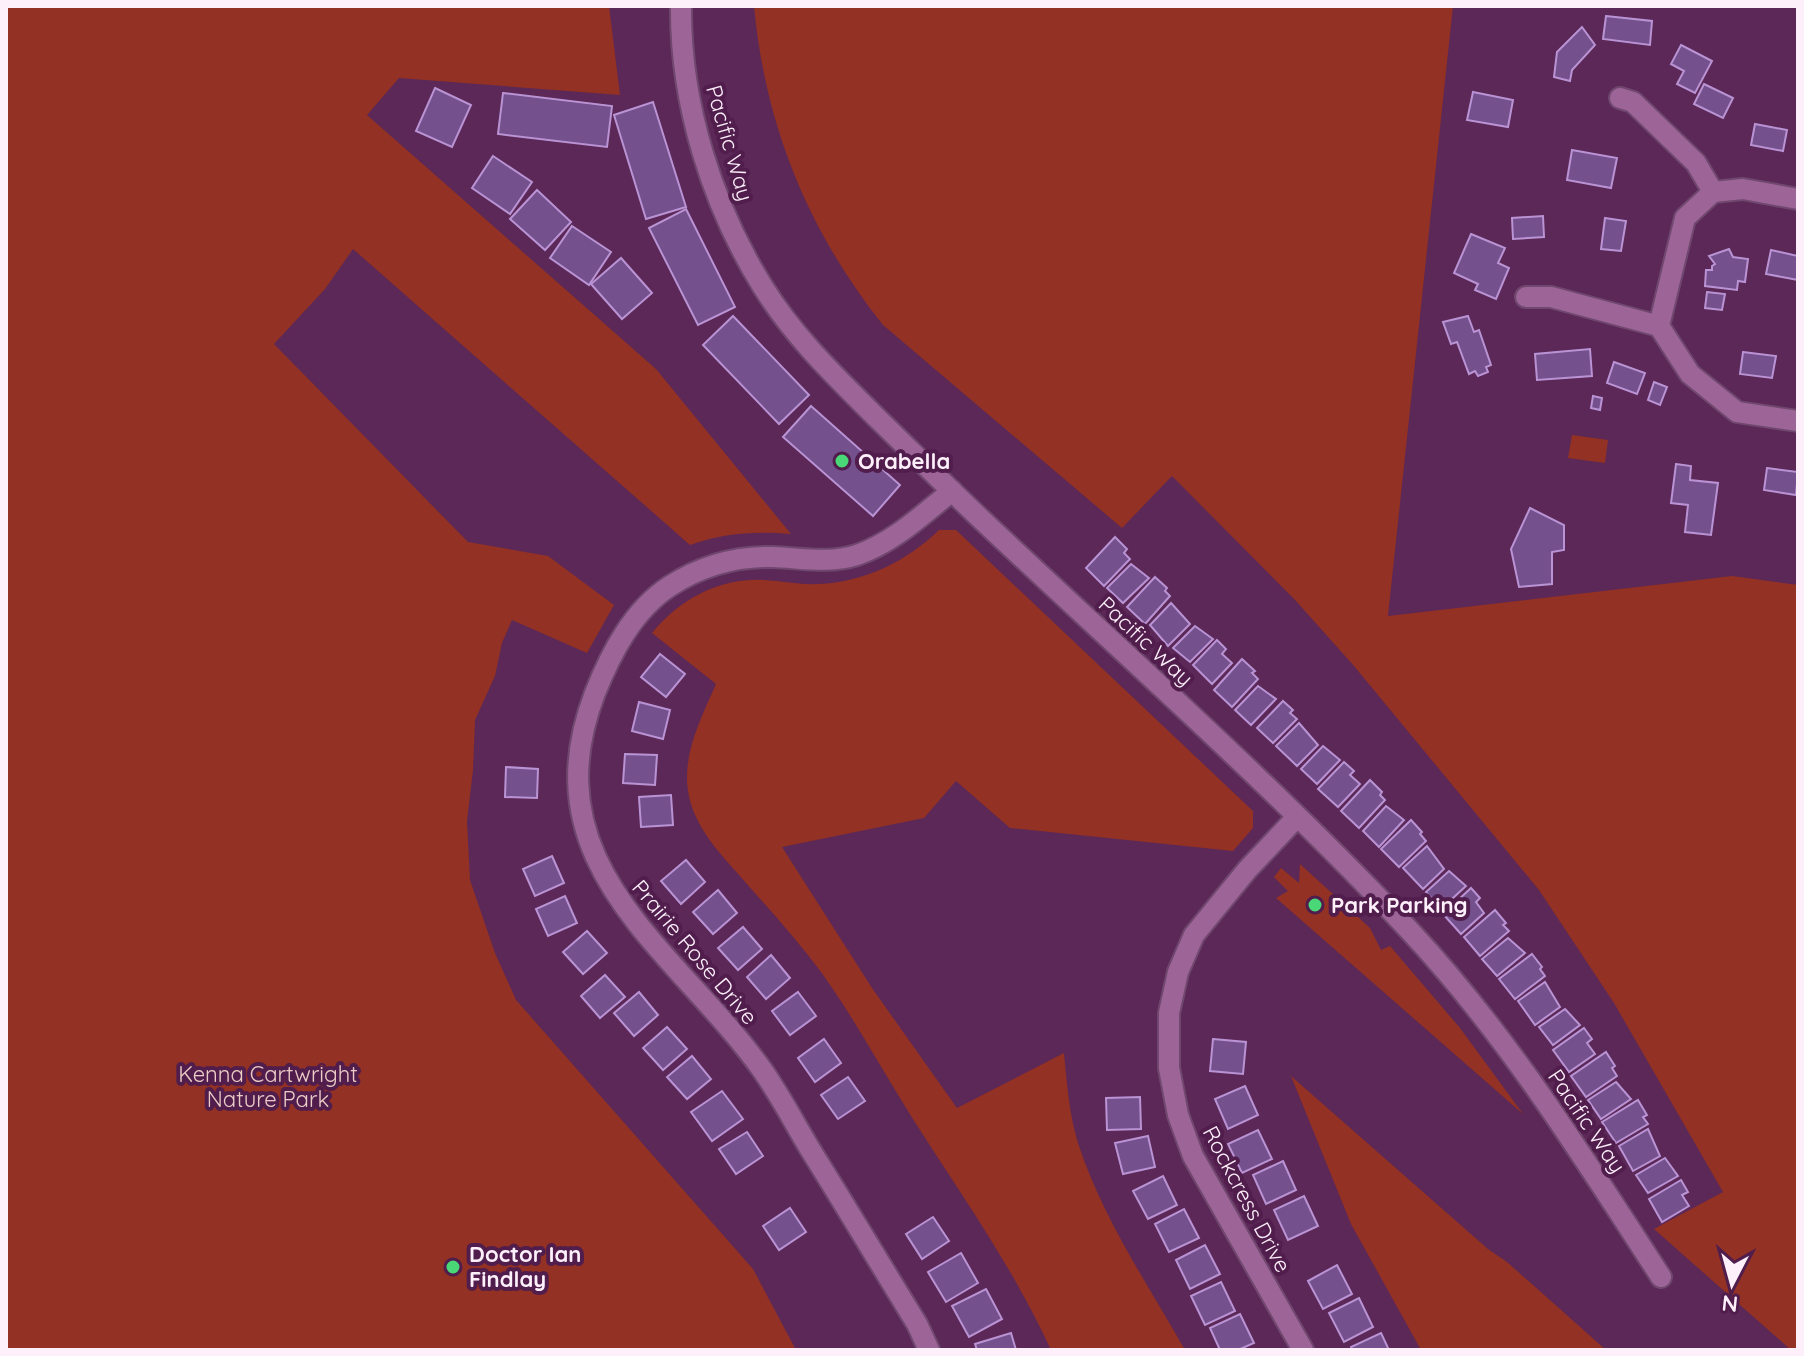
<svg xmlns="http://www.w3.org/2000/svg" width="1804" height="1356" font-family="Quicksand,sans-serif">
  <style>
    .green { fill: #933124 }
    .building { fill: #74508c; stroke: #b993d4; stroke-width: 2 }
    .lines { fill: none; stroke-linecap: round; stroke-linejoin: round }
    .minor-casing { stroke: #70476e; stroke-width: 24 }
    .minor { stroke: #9d6597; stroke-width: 20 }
    .poi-dot { fill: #4ad778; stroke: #501d4c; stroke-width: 3 }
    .labels { text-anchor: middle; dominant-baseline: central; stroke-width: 8; stroke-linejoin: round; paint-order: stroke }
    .street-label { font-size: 22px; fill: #fdf0fb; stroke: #501d4c }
    .poi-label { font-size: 22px; font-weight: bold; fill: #fdf0fb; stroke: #501d4c; text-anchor: start }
    .park-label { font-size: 22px; fill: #ebccc6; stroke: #501d4c }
  </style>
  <rect width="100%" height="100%" fill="#5b2857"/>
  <g class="green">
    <path d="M6 6H609L620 95 399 78 367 115 656 369 791 534C755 531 724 533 690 545L353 249 325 289 274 344 468 542 548 556 614 605 587 653 512 620 502 643 495 676 475 720 473 770 467 821 470 880 495 953 516 1000 753 1269 796 1350H6Z"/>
    <path d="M754 6H1453L1388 616 1732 576 1798 585V1350H1791L1654 1229 1723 1192 1614 1003 1539 890 1354 666 1296 601 1172 476 1122 528 883 325C808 231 765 125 754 6Z"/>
    <path d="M1572 435 1608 440 1605 463 1568 458Z"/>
    <path d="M939 530H956L1253 811V828L1233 851 1010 828 956 781 924 818 782 847 872 988 957 1108 1064 1053C1067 1083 1069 1114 1078 1143 1102 1217 1147 1283 1185 1350H1051C1013 1267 960 1193 911 1116 881 1068 854 1018 821 972 796 938 767 907 739 875 723 857 706 839 696 817 674 770 697 727 716 684L652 633C680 599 719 578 764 580 783 581 801 585 819 584 865 582 907 561 939 530Z"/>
    <path d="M1300 864 1370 928 1381 950 1390 946 1460 1028 1523 1114 1276 898 1288 891 1274 877 1281 868 1299 883Z"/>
    <path d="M1291 1076 1488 1249 1507 1262 1606 1350H1421L1351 1224Z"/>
  </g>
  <g class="building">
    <path d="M1606 16 1652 21 1650 45 1603 39Z"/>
    <path d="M1582 27 1595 45 1572 70 1570 81 1554 77 1557 52Z"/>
    <path d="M1681 45 1712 61 1695 93 1677 84 1684 71 1671 64Z"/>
    <path d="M1704 84 1733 98 1723 118 1694 104Z"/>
    <path d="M435 88 471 105 452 147 416 131Z"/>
    <path d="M1473 92 1513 100 1508 127 1467 120Z"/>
    <path d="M503 93 612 106 607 147 498 134Z"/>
    <path d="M653 102 686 207 646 219 614 115Z"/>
    <path d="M1755 124 1787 130 1783 151 1751 145Z"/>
    <path d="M1572 150 1617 158 1611 188 1567 180Z"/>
    <path d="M493 156 532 182 510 214 472 188Z"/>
    <path d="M537 190 571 222 545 250 510 219Z"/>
    <path d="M686 209 735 307 698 325 649 228Z"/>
    <path d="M1543 216 1544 237 1513 239 1512 218Z"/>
    <path d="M1605 218 1626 221 1621 251 1601 249Z"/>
    <path d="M572 226 611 252 589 285 550 258Z"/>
    <path d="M1471 234 1505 248 1498 263 1509 268 1496 299 1475 290 1478 284 1454 273Z"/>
    <path d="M1729 249 1733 257 1748 259 1745 282 1738 281 1737 290 1705 286 1706 270H1712V266L1715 264 1709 256Z"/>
    <path d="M1771 250 1798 256V280L1766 274Z"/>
    <path d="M621 258 652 293 622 319 591 284Z"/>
    <path d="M1707 292 1725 294 1722 310 1705 308Z"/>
    <path d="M733 316 809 395 779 424 703 345Z"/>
    <path d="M1468 316 1474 332 1479 330 1491 365 1486 367 1488 372 1478 376 1475 371 1469 374 1457 342 1451 344 1443 322Z"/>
    <path d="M1590 349 1592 376 1537 380 1535 354Z"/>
    <path d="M1743 352 1776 356 1772 378 1740 374Z"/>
    <path d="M1614 362 1645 373 1637 394 1607 383Z"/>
    <path d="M1654 382 1667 387 1660 405 1648 400Z"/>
    <path d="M1593 396 1602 398 1600 410 1591 408Z"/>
    <path d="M811 406 900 485 873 516 783 437Z"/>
    <path d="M1676 464 1691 466 1690 480 1718 483 1711 535 1685 532 1688 505 1671 503Z"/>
    <path d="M1767 468 1798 472 1796 495 1764 490Z"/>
    <path d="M1530 508 1564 525V550L1552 552V584L1519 587 1511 549Z"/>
    <path d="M1115 537 1127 549 1124 553 1130 559 1104 586 1086 568Z"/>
    <path d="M1131 564 1149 578 1123 603 1107 588Z"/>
    <path d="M1155 577 1167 588 1165 591 1170 596 1145 624 1127 607Z"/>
    <path d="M1171 603 1190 624 1168 646 1150 625Z"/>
    <path d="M1195 626 1213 639 1190 662 1173 648Z"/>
    <path d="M1217 640 1226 649 1222 654 1232 663 1212 684 1193 665Z"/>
    <path d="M660 654 685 674 666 697 641 677Z"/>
    <path d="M1242 659 1255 671 1252 673 1258 679 1232 707 1214 690Z"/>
    <path d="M1258 686 1276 699 1251 725 1235 710Z"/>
    <path d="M1283 701 1293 710 1290 713 1297 719 1273 743 1257 728Z"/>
    <path d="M639 702 670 710 663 739 632 731Z"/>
    <path d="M1299 723 1318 745 1297 766 1276 746Z"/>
    <path d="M1323 746 1340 760 1317 784 1301 769Z"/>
    <path d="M625 754 657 755 655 785 623 783Z"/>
    <path d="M1344 762 1354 771 1350 775 1360 784 1338 807 1318 789Z"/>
    <path d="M506 767 538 769 537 798 505 797Z"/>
    <path d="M1370 780 1382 792 1380 795 1385 800 1359 828 1341 811Z"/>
    <path d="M671 795 673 825 641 827 639 797Z"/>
    <path d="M1386 806 1404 820 1379 847 1363 831Z"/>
    <path d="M1411 820 1422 832 1420 834 1426 841 1399 867 1381 849Z"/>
    <path d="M1427 846 1444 869 1423 889 1403 868Z"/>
    <path d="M552 856 564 883 535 896 523 869Z"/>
    <path d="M686 860 705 882 681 904 661 881Z"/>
    <path d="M1449 871 1466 886 1441 909 1426 892Z"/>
    <path d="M1471 888 1480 898 1476 902 1484 913 1461 934 1443 914Z"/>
    <path d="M718 890 737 913 713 934 693 912Z"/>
    <path d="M565 896 577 923 548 936 536 909Z"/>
    <path d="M1495 910 1506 923 1503 925 1509 931 1480 956 1464 937Z"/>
    <path d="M743 927 762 949 738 970 718 948Z"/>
    <path d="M587 931 607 953 583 974 563 952Z"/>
    <path d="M1508 938 1525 953 1497 976 1482 959Z"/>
    <path d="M1532 954 1542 967 1540 969 1545 976 1515 999 1499 979Z"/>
    <path d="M771 955 790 978 766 999 747 977Z"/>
    <path d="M605 975 625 997 600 1018 581 996Z"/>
    <path d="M1545 982 1560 1007 1535 1025 1518 1001Z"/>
    <path d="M639 992 658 1015 634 1036 614 1013Z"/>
    <path d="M798 992 816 1016 790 1035 772 1011Z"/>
    <path d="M1565 1009 1580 1025 1553 1045 1539 1027Z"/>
    <path d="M667 1027 687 1049 663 1070 643 1048Z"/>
    <path d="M1584 1028 1592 1039 1587 1043 1595 1054 1569 1072 1553 1050Z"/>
    <path d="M824 1039 841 1063 815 1082 798 1058Z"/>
    <path d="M1213 1039 1246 1042 1243 1074 1210 1071Z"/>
    <path d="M1606 1052 1615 1066 1612 1068 1617 1076 1586 1097 1571 1076Z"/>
    <path d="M692 1056 711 1079 687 1099 667 1077Z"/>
    <path d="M848 1077 865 1101 838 1119 821 1095Z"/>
    <path d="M1616 1082 1631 1099 1601 1119 1588 1100Z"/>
    <path d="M1245 1086 1258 1115 1228 1129 1215 1099Z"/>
    <path d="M722 1091 743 1119 712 1141 691 1112Z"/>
    <path d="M1140 1097 1141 1129 1107 1130 1106 1098Z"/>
    <path d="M1638 1100 1647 1115 1643 1117 1648 1124 1616 1143 1602 1122Z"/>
    <path d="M1648 1129 1660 1156 1633 1171 1619 1146Z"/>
    <path d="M1258 1130 1272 1159 1242 1173 1228 1144Z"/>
    <path d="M747 1132 763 1156 736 1174 719 1149Z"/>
    <path d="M1148 1136 1155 1167 1123 1174 1115 1143Z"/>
    <path d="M1665 1158 1678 1176 1648 1193 1636 1175Z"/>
    <path d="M1283 1161 1296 1190 1266 1204 1253 1175Z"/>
    <path d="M1163 1176 1177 1205 1148 1219 1133 1191Z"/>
    <path d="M1681 1180 1688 1192 1682 1195 1689 1206 1662 1222 1649 1199Z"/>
    <path d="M1304 1196 1318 1226 1288 1240 1274 1210Z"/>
    <path d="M790 1208 806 1232 779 1250 763 1226Z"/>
    <path d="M1184 1209 1199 1238 1169 1252 1155 1224Z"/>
    <path d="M933 1217 949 1241 922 1259 906 1234Z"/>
    <path d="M1205 1245 1220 1274 1190 1289 1176 1260Z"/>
    <path d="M961 1253 978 1283 946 1302 928 1272Z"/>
    <path d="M1337 1265 1352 1294 1323 1309 1308 1281Z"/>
    <path d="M1221 1282 1235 1311 1205 1325 1191 1296Z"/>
    <path d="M986 1289 1002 1319 969 1337 952 1306Z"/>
    <path d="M1359 1298 1373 1327 1344 1342 1329 1313Z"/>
    <path d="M1240 1314 1254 1343 1238 1350H1220L1210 1328Z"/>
    <path d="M1011 1333 1016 1350H977L975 1344Z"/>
    <path d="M1381 1333 1389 1350H1352L1351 1347Z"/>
  </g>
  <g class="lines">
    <defs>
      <g id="minor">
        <path d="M681 6C680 103 712 205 763 287 794 337 835 376 876 417 911 451 946 486 982 520 1125 655 1276 788 1410 931 1508 1036 1583 1157 1661 1277"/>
        <path d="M1620 98 1633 102 1696 163 1713 192"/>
        <path d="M1798 199 1743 189 1713 192 1685 218 1659 326 1690 374 1737 412 1798 421"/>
        <path d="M1526 297H1551L1659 326"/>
        <path d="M1297 817 1247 870 1194 935 1178 972 1169 1013V1068L1178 1115 1193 1156 1303 1350"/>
        <path d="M929 1350 917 1324C882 1267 848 1210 813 1154 796 1126 781 1097 763 1071 676 949 528 867 595 693 611 653 633 610 670 586 701 566 737 556 773 557 802 558 829 564 857 555 894 542 922 515 952 491"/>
      </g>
    </defs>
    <use href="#minor" class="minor-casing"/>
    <use href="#minor" class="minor"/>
  </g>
  <g class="poi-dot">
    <circle cx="842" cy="461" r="8"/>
    <circle cx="1315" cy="905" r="8"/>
    <circle cx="453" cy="1267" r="8"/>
  </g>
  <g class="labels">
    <g class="street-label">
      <text transform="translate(730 143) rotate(74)">Pacific Way</text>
      <text transform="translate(1146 641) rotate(43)">Pacific Way</text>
      <text transform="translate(695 952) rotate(50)">Prairie Rose Drive</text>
      <text transform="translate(1587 1121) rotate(56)">Pacific Way</text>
      <text transform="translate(1247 1199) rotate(62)">Rockcress Drive</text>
    </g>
    <g class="poi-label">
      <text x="858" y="461">Orabella</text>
      <text x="1331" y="905">Park Parking</text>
      <text x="469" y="1254">Doctor Ian<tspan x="469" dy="25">Findlay</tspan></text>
    </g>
    <g class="park-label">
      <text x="268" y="1074">Kenna Cartwright<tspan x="268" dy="25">Nature Park</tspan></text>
    </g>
  </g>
  <rect width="1804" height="1356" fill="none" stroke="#fdf0fb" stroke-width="16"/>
  <g transform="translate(1732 1284) rotate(186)" stroke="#501d4c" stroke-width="6" paint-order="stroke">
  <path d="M0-6L14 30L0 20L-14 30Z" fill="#fdf0fb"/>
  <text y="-12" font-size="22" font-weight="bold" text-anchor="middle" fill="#fdf0fb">N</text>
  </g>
</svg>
